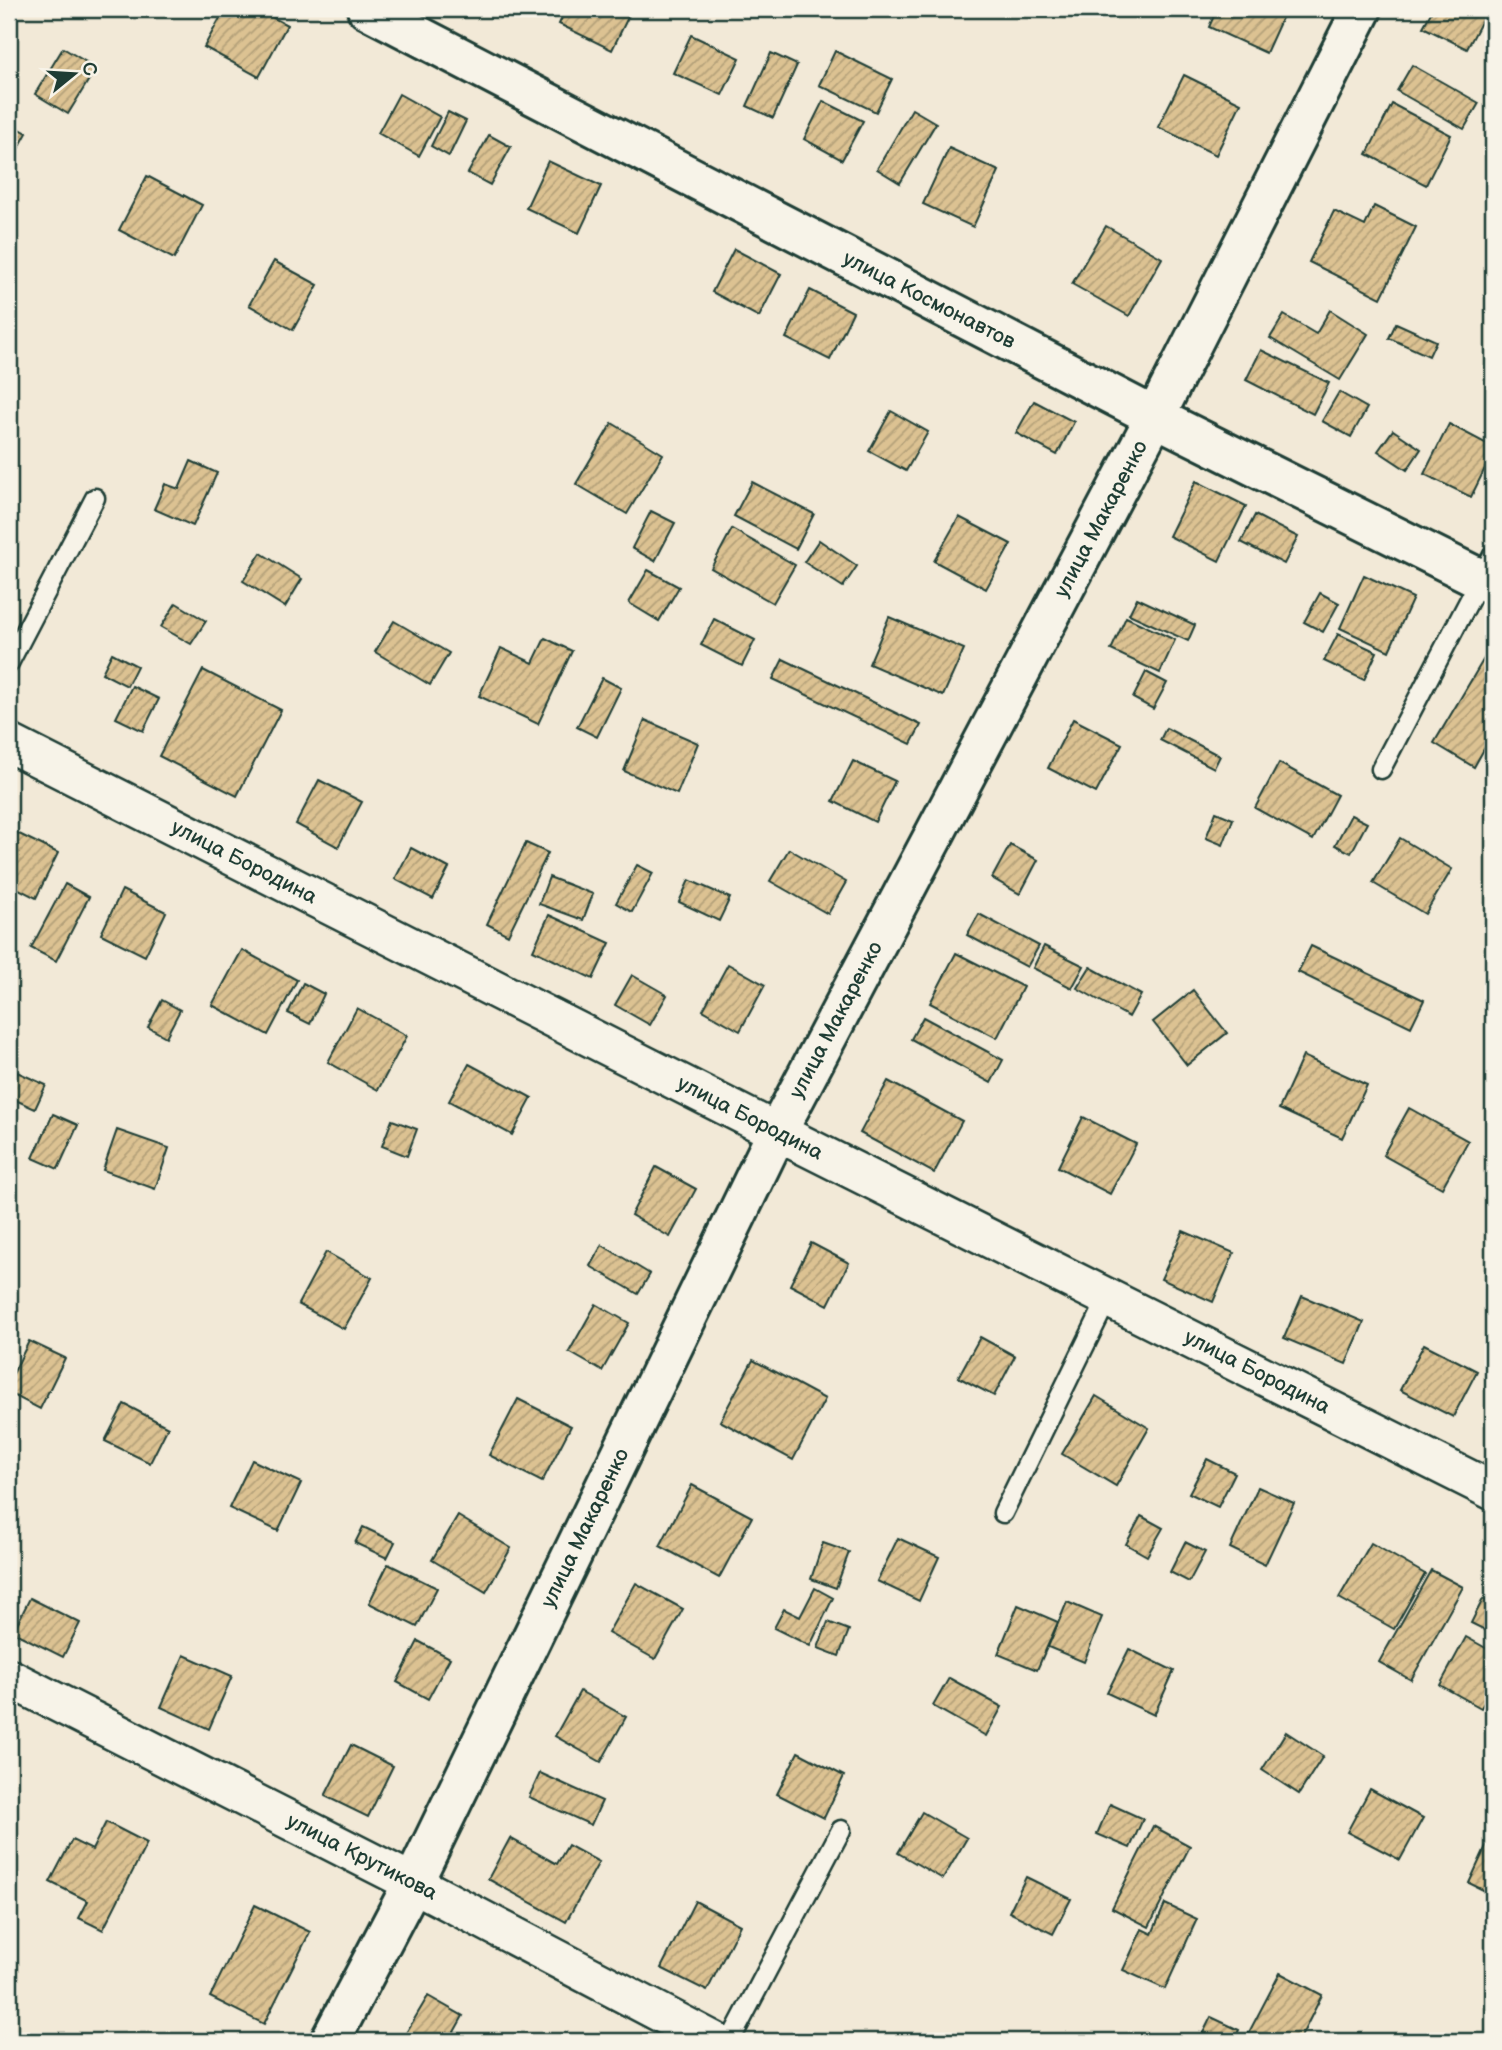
<svg xmlns="http://www.w3.org/2000/svg" width="1502" height="2050" font-family="'Balsamiq Sans',sans-serif">
  <style>
    .building { fill: url(#building-hatch); stroke: #1f3d34; stroke-width: 2 }
    .lines { fill: none; stroke-linecap: round; stroke-linejoin: round }
    .service-casing { stroke: #1f3d34; stroke-width: 23 }
    .minor-casing { stroke: #1f3d34; stroke-width: 42 }
    .tertiary-casing { stroke: #1f3d34; stroke-width: 44 }
    .service { stroke: #f7f3e8; stroke-width: 18 }
    .minor { stroke: #f7f3e8; stroke-width: 37 }
    .tertiary { stroke: #f7f3e8; stroke-width: 38 }
    .labels { text-anchor: middle; dominant-baseline: central; stroke-width: 5; stroke-linejoin: round; paint-order: stroke }
    .street-label { font-size: 21px; fill: #1f3d34; stroke: #f7f3e8 }
  </style>
  <defs>
    <pattern id="building-hatch" width="6" height="6" patternUnits="userSpaceOnUse" patternTransform="scale(1.75)"><rect width="6" height="6" fill="#dcc292"/><path d="M-1 1l2-2M0 6l6-6M5 7l2-2" fill="none" stroke="#b29f78"/></pattern>
  </defs>
  <rect width="100%" height="100%" fill="#f2e9d7"/>
  <filter id="ink" filterUnits="userSpaceOnUse"><feTurbulence type="fractalNoise" baseFrequency=".0143" numOctaves="2"/><feDisplacementMap in="SourceGraphic" scale="14" xChannelSelector="R" yChannelSelector="G"/><feConvolveMatrix kernelMatrix="1 2 1 2 8 2 1 2 1" color-interpolation-filters="sRGB"/></filter>
  <g filter="url(#ink)">
    <g class="building">
      <path d="M225 9H257L287 25 259 77 204 47Z"/>
      <path d="M566 9H632L612 50 559 24Z"/>
      <path d="M1217 9H1286L1266 53 1209 27Z"/>
      <path d="M1433 9H1488L1467 49 1423 27Z"/>
      <path d="M691 35 740 58 722 95 673 73Z"/>
      <path d="M63 48 96 68 68 114 35 94Z"/>
      <path d="M835 51 892 79 876 112 819 85Z"/>
      <path d="M771 53 797 65 773 118 747 106Z"/>
      <path d="M1412 65 1479 103 1464 129 1397 91Z"/>
      <path d="M1184 75 1241 103 1216 155 1158 127Z"/>
      <path d="M399 94 440 117 419 156 378 133Z"/>
      <path d="M823 101 863 121 842 160 804 139Z"/>
      <path d="M1392 104 1451 135 1426 185 1367 154Z"/>
      <path d="M912 109 936 123 900 183 877 169Z"/>
      <path d="M448 112 466 121 449 156 431 146Z"/>
      <path d="M9 123 27 133 17 151 9 146Z"/>
      <path d="M489 135 511 147 490 185 468 173Z"/>
      <path d="M949 148 999 171 973 227 923 204Z"/>
      <path d="M548 161 601 186 579 233 526 208Z"/>
      <path d="M147 176 202 205 174 259 119 230Z"/>
      <path d="M1374 206 1416 227 1381 298 1309 262 1334 211 1365 226Z"/>
      <path d="M1106 226 1162 258 1129 316 1072 284Z"/>
      <path d="M734 249 781 274 759 317 712 292Z"/>
      <path d="M274 261 318 285 293 330 249 305Z"/>
      <path d="M810 290 853 312 830 360 786 338Z"/>
      <path d="M1330 310 1368 334 1340 380 1270 338 1284 315 1316 334Z"/>
      <path d="M1396 323 1436 341 1429 356 1389 338Z"/>
      <path d="M1261 350 1329 383 1313 414 1246 380Z"/>
      <path d="M1339 392 1367 408 1351 437 1322 421Z"/>
      <path d="M1034 401 1074 422 1057 455 1016 433Z"/>
      <path d="M891 411 928 432 906 471 869 451Z"/>
      <path d="M612 423 663 454 627 514 576 484Z"/>
      <path d="M1449 424 1493 447V452L1471 497 1424 474Z"/>
      <path d="M1393 430 1421 449 1407 470 1378 451Z"/>
      <path d="M191 461 217 473 193 526 154 509 165 484 179 489Z"/>
      <path d="M1196 481 1246 506 1219 561 1169 536Z"/>
      <path d="M752 482 814 514 796 549 734 516Z"/>
      <path d="M651 511 675 523 655 561 632 548Z"/>
      <path d="M1255 515 1298 537 1284 564 1241 542Z"/>
      <path d="M959 517 1011 544 986 589 934 561Z"/>
      <path d="M732 529 795 565 773 603 711 568Z"/>
      <path d="M819 540 857 566 843 587 804 562Z"/>
      <path d="M261 553 302 579 285 607 243 581Z"/>
      <path d="M648 570 679 587 659 621 629 603Z"/>
      <path d="M1364 575 1413 598 1389 651 1340 628Z"/>
      <path d="M1320 593 1339 603 1323 632 1304 622Z"/>
      <path d="M1137 598 1195 625 1188 641 1129 614Z"/>
      <path d="M176 603 206 621 191 644 161 627Z"/>
      <path d="M889 617 964 649 943 696 869 664Z"/>
      <path d="M1126 617 1175 640 1160 673 1111 650Z"/>
      <path d="M714 619 755 640 742 666 701 645Z"/>
      <path d="M394 621 449 653 430 685 375 652Z"/>
      <path d="M1338 634 1377 652 1364 680 1324 661Z"/>
      <path d="M545 638 572 651 538 724 479 696 501 648 533 663Z"/>
      <path d="M1492 645 1493 733 1474 767 1434 743Z"/>
      <path d="M112 653 137 666 127 686 102 673Z"/>
      <path d="M783 659 921 725 911 744 773 679Z"/>
      <path d="M203 670 281 710 237 796 159 756Z"/>
      <path d="M1146 672 1167 683 1153 709 1133 698Z"/>
      <path d="M602 678 621 688 597 737 577 727Z"/>
      <path d="M132 686 159 699 143 731 116 718Z"/>
      <path d="M1073 719 1122 744 1096 793 1048 768Z"/>
      <path d="M645 720 698 743 677 794 624 771Z"/>
      <path d="M1166 728 1220 756 1214 768 1160 740Z"/>
      <path d="M853 761 895 781 875 822 833 801Z"/>
      <path d="M1279 763 1337 795 1313 840 1255 808Z"/>
      <path d="M319 780 362 802 338 847 296 824Z"/>
      <path d="M1216 812 1233 819 1223 845 1206 838Z"/>
      <path d="M1351 815 1367 823 1351 853 1335 845Z"/>
      <path d="M17 833 58 853 36 898 9 884V849Z"/>
      <path d="M1400 838 1452 869 1425 914 1373 883Z"/>
      <path d="M526 843 548 853 508 935 487 924Z"/>
      <path d="M1010 845 1038 860 1020 894 992 878Z"/>
      <path d="M411 848 449 868 433 899 395 879Z"/>
      <path d="M789 849 846 882 828 914 770 881Z"/>
      <path d="M637 865 653 873 632 912 616 903Z"/>
      <path d="M549 877 593 894 583 920 539 904Z"/>
      <path d="M689 880 730 898 719 921 679 902Z"/>
      <path d="M65 884 89 897 56 961 31 948Z"/>
      <path d="M122 890 166 912 145 956 101 934Z"/>
      <path d="M979 914 1039 946 1027 967 967 935Z"/>
      <path d="M549 915 610 943 593 979 533 950Z"/>
      <path d="M1044 946 1084 966 1072 988 1033 968Z"/>
      <path d="M1311 946 1424 1000 1411 1027 1298 972Z"/>
      <path d="M242 950 297 980 268 1035 212 1005Z"/>
      <path d="M956 953 1023 987 997 1038 930 1003Z"/>
      <path d="M728 964 765 985 740 1031 703 1010Z"/>
      <path d="M1090 967 1141 995 1129 1017 1077 988Z"/>
      <path d="M632 975 667 995 650 1025 615 1005Z"/>
      <path d="M303 983 324 994 310 1024 288 1013Z"/>
      <path d="M1193 990 1227 1033 1187 1065 1153 1022Z"/>
      <path d="M162 1000 180 1010 166 1037 148 1027Z"/>
      <path d="M357 1008 407 1036 378 1090 328 1062Z"/>
      <path d="M923 1017 1003 1060 991 1083 911 1039Z"/>
      <path d="M1303 1056 1367 1085 1342 1138 1279 1109Z"/>
      <path d="M469 1064 532 1098 512 1135 449 1101Z"/>
      <path d="M17 1072 46 1085 35 1109 9 1097V1091Z"/>
      <path d="M888 1081 962 1121 934 1173 860 1133Z"/>
      <path d="M1409 1108 1468 1141 1442 1188 1383 1155Z"/>
      <path d="M53 1114 78 1125 58 1169 33 1158Z"/>
      <path d="M1083 1117 1136 1144 1110 1194 1058 1167Z"/>
      <path d="M392 1120 417 1129 407 1156 382 1146Z"/>
      <path d="M117 1130 169 1148 155 1189 103 1170Z"/>
      <path d="M656 1167 696 1189 670 1237 631 1215Z"/>
      <path d="M1183 1231 1234 1253 1213 1302 1161 1279Z"/>
      <path d="M811 1243 849 1263 828 1305 790 1285Z"/>
      <path d="M602 1245 650 1274 638 1294 590 1266Z"/>
      <path d="M326 1252 372 1278 344 1329 298 1304Z"/>
      <path d="M1302 1296 1364 1322 1346 1364 1284 1338Z"/>
      <path d="M596 1304 629 1323 602 1371 569 1352Z"/>
      <path d="M980 1337 1015 1356 994 1396 958 1377Z"/>
      <path d="M29 1341 65 1358 40 1409 9 1393V1382Z"/>
      <path d="M1424 1344 1477 1371 1453 1417 1400 1390Z"/>
      <path d="M753 1360 825 1399 793 1460 720 1421Z"/>
      <path d="M1096 1396 1149 1428 1116 1486 1062 1454Z"/>
      <path d="M518 1399 571 1426 542 1482 489 1455Z"/>
      <path d="M124 1404 168 1427 150 1463 105 1441Z"/>
      <path d="M1207 1459 1235 1473 1218 1507 1189 1493Z"/>
      <path d="M252 1460 301 1483 278 1531 229 1508Z"/>
      <path d="M692 1485 752 1517 719 1578 660 1546Z"/>
      <path d="M1258 1487 1294 1503 1265 1565 1230 1548Z"/>
      <path d="M458 1516 511 1548 486 1592 432 1560Z"/>
      <path d="M1141 1516 1163 1528 1147 1556 1126 1544Z"/>
      <path d="M363 1527 395 1542 387 1558 355 1543Z"/>
      <path d="M898 1538 939 1557 919 1601 877 1581Z"/>
      <path d="M1185 1542 1205 1552 1189 1582 1170 1572Z"/>
      <path d="M823 1543 849 1552 836 1588 811 1579Z"/>
      <path d="M1371 1543 1425 1574 1394 1629 1339 1598Z"/>
      <path d="M388 1564 437 1588 417 1627 369 1603Z"/>
      <path d="M1431 1570 1463 1587 1411 1680 1379 1662Z"/>
      <path d="M636 1583 683 1609 655 1659 608 1633Z"/>
      <path d="M815 1588 833 1598 810 1646 774 1628 784 1609 800 1617Z"/>
      <path d="M30 1598 80 1623 63 1657 13 1632Z"/>
      <path d="M1483 1599 1493 1604V1634L1471 1623Z"/>
      <path d="M1067 1602 1102 1617 1084 1662 1048 1647Z"/>
      <path d="M1018 1605 1058 1622 1037 1670 998 1654Z"/>
      <path d="M828 1622 849 1630 839 1656 818 1648Z"/>
      <path d="M1466 1637 1493 1652V1686L1481 1708 1440 1685Z"/>
      <path d="M418 1641 450 1658 428 1699 397 1682Z"/>
      <path d="M1129 1649 1174 1671 1154 1715 1107 1693Z"/>
      <path d="M184 1655 232 1676 209 1729 161 1707Z"/>
      <path d="M949 1678 1002 1707 986 1736 933 1706Z"/>
      <path d="M580 1691 626 1717 601 1762 555 1736Z"/>
      <path d="M1286 1732 1323 1756 1299 1794 1262 1770Z"/>
      <path d="M351 1745 393 1766 368 1817 325 1796Z"/>
      <path d="M798 1752 844 1776 824 1818 777 1794Z"/>
      <path d="M540 1773 602 1801 591 1825 529 1797Z"/>
      <path d="M1370 1789 1423 1818 1400 1860 1347 1832Z"/>
      <path d="M1110 1804 1143 1819 1130 1848 1097 1834Z"/>
      <path d="M922 1812 967 1838 943 1879 898 1853Z"/>
      <path d="M106 1822 147 1843 103 1930 79 1918 88 1901 50 1882 72 1840 92 1850Z"/>
      <path d="M1153 1826 1190 1846 1149 1927 1112 1908Z"/>
      <path d="M1493 1831V1895L1469 1883Z"/>
      <path d="M510 1838 557 1864 568 1845 599 1862 566 1922 488 1879Z"/>
      <path d="M1026 1877 1071 1899 1053 1934 1009 1912Z"/>
      <path d="M695 1901 740 1925 707 1991 661 1968Z"/>
      <path d="M1165 1904 1197 1919 1165 1989 1123 1970 1142 1929 1152 1934Z"/>
      <path d="M255 1905 310 1932 264 2024 210 1997Z"/>
      <path d="M1280 1973 1322 1995 1299 2041H1257L1247 2036Z"/>
      <path d="M428 1996 463 2016 449 2041H409L403 2038Z"/>
      <path d="M1211 2017 1239 2030 1234 2041H1206L1200 2039Z"/>
    </g>
    <g class="lines">
      <defs>
        <g id="service">
          <path d="M9 663 95 498"/>
          <path d="M1381 769 1493 555"/>
          <path d="M1003 1513 1108 1298"/>
          <path d="M730 2041 841 1830"/>
        </g>
        <g id="minor">
          <path d="M9 743 777 1132 1493 1491"/>
          <path d="M9 1678 413 1883 714 2041"/>
        </g>
        <g id="tertiary">
          <path d="M367 9 1155 417 1493 585"/>
          <path d="M330 2041 413 1883 777 1132 1155 417 1362 9"/>
        </g>
      </defs>
      <use href="#service" class="service-casing"/>
      <use href="#minor" class="minor-casing"/>
      <use href="#tertiary" class="tertiary-casing"/>
      <use href="#service" class="service"/>
      <use href="#minor" class="minor"/>
      <use href="#tertiary" class="tertiary"/>
    </g>
  </g>
  <g class="labels">
    <g class="street-label">
      <text transform="translate(929 300) rotate(27)">улица Космонавтов</text>
      <text transform="translate(1101 519) rotate(-62)">улица Макаренко</text>
      <text transform="translate(244 862) rotate(27)">улица Бородина</text>
      <text transform="translate(836 1020) rotate(-62)">улица Макаренко</text>
      <text transform="translate(750 1118) rotate(27)">улица Бородина</text>
      <text transform="translate(1257 1372) rotate(27)">улица Бородина</text>
      <text transform="translate(585 1528) rotate(-64)">улица Макаренко</text>
      <text transform="translate(362 1857) rotate(27)">улица Крутикова</text>
    </g>
  </g>
  <rect width="1502" height="2050" fill="none" stroke="#f7f3e8" stroke-width="35"/>
  <rect x="18" y="18" width="1467" height="2015" fill="none" stroke="#1f3d34" stroke-width="2.5" filter="url(#ink)"/>
  <g transform="translate(74 74) rotate(72)" stroke="#f7f3e8" stroke-width="5" paint-order="stroke">
  <path d="M0-5L12 26L0 18L-12 26Z" fill="#1f3d34"/>
  <text y="-10" font-size="19" font-weight="bold" text-anchor="middle" fill="#1f3d34">С</text>
  </g>
</svg>
